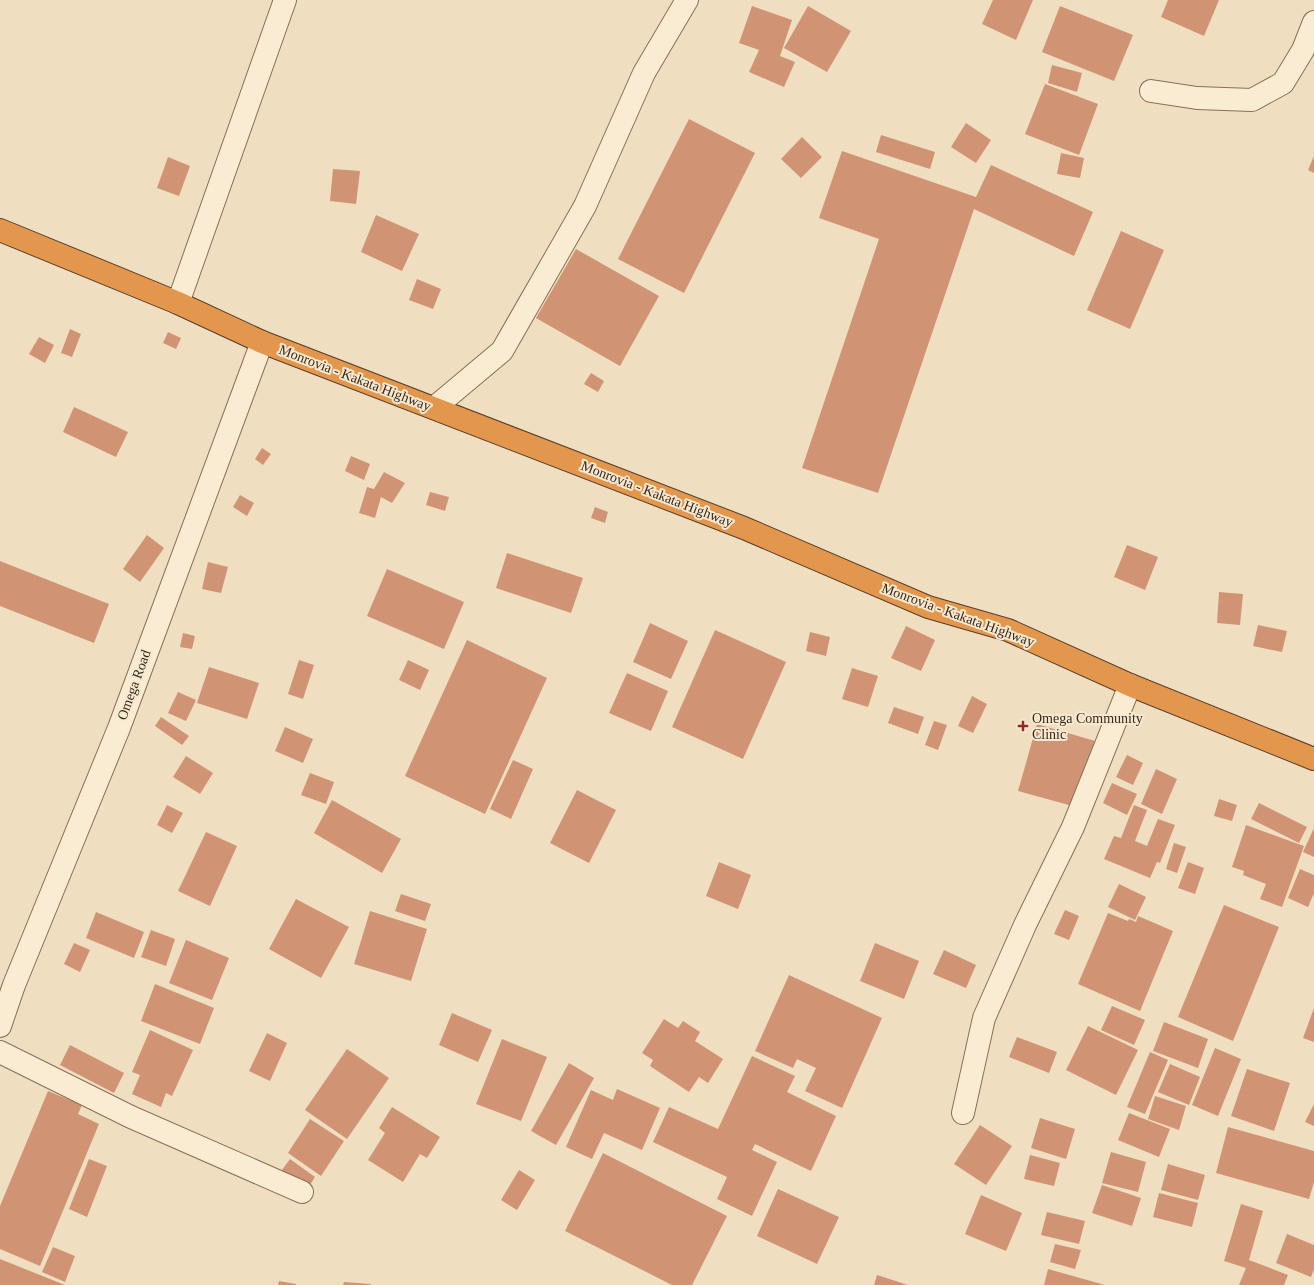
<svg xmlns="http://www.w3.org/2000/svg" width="1314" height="1285" font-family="Georgia,serif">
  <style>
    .building { fill: #d09474 }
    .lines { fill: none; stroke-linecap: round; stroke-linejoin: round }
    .street-casing { stroke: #896f57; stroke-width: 24 }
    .highway-casing { stroke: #573d2c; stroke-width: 24 }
    .street { stroke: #faecd3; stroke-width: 22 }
    .highway { stroke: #e3974c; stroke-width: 22 }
    .poi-dot { fill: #9b242d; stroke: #f7e9d0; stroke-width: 1.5 }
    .labels { text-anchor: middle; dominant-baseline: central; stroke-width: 4; stroke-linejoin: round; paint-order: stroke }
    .street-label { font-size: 14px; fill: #38281c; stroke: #f7e9d0 }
    .poi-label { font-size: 14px; fill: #38281c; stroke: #f7e9d0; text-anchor: start }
  </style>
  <rect width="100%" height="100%" fill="#f0dec0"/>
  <g class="building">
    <path d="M993 0H1033L1016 40 982 24Z"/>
    <path d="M1168 0H1219L1204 36 1161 17Z"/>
    <path d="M752 6 792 20 780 56 795 62 784 87 749 72 759 50 739 43Z"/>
    <path d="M808 6 851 31 827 72 784 48Z"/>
    <path d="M1060 6 1133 35 1114 81 1042 52Z"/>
    <path d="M1052 65 1082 73 1077 92 1048 83Z"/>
    <path d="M1045 84 1098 104 1079 155 1025 134Z"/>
    <path d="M689 119 755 153 684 293 618 259Z"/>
    <path d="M966 123 991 140 976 163 951 147Z"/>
    <path d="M881 135 935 152 930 169 876 152Z"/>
    <path d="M802 137 822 157 801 178 781 159Z"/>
    <path d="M842 151 976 197 991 165 1093 212 1074 256 974 209 878 493 802 468 879 239 819 218Z"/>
    <path d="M1061 153 1084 158 1080 178 1057 174Z"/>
    <path d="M1314 156V173L1308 170Z"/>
    <path d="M168 157 190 166 179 196 157 188Z"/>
    <path d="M333 169 360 171 356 204 330 201Z"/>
    <path d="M376 215 419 234 402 271 361 252Z"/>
    <path d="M1121 231 1164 250 1130 329 1087 310Z"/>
    <path d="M576 249 659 296 620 366 536 318Z"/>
    <path d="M417 279 441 289 433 309 409 300Z"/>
    <path d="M70 329 81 334 72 357 61 353Z"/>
    <path d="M168 332 181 338 176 349 163 343Z"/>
    <path d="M39 337 54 345 45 363 29 354Z"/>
    <path d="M591 373 604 381 598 392 584 384Z"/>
    <path d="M74 407 128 432 116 457 63 432Z"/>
    <path d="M262 448 271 454 263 465 255 459Z"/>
    <path d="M351 456 370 464 364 480 345 471Z"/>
    <path d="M384 472 405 483 392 503 381 497 375 518 359 513 367 487 374 489Z"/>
    <path d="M430 492 449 497 445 511 426 505Z"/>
    <path d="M240 495 254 503 247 516 233 507Z"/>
    <path d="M595 507 608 512 605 523 591 518Z"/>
    <path d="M147 535 164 548 140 582 123 569Z"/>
    <path d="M1127 545 1158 557 1145 590 1114 577Z"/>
    <path d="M507 553 583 578 571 613 496 588Z"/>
    <path d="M0 561 109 604 94 643 0 606Z"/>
    <path d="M208 562 228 567 221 593 202 589Z"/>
    <path d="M387 569 464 602 444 649 367 616Z"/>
    <path d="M1219 592 1243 594 1240 625 1217 623Z"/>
    <path d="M650 623 688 641 671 679 633 662Z"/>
    <path d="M1258 625 1287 631 1282 652 1253 646Z"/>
    <path d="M906 626 935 640 921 671 891 658Z"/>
    <path d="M715 630 786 662 743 759 672 727Z"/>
    <path d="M810 632 830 637 826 656 806 651Z"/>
    <path d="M183 633 195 636 192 649 180 647Z"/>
    <path d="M467 640 547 678 485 814 405 776Z"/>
    <path d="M299 660 314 665 303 699 288 694Z"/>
    <path d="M408 660 429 670 420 690 399 680Z"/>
    <path d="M209 667 259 683 247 719 197 703Z"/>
    <path d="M852 668 878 676 868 707 842 699Z"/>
    <path d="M627 673 668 691 651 731 609 713Z"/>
    <path d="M178 692 196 700 186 721 168 713Z"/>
    <path d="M972 696 987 704 973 733 958 726Z"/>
    <path d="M894 707 924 717 918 734 888 723Z"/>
    <path d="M161 717 189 736 182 745 155 726Z"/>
    <path d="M934 721 947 725 938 750 925 745Z"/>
    <path d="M1037 724 1095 741 1076 807 1018 791Z"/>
    <path d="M285 727 313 739 303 763 275 751Z"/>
    <path d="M1127 755 1143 763 1133 785 1116 777Z"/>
    <path d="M186 756 213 773 200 794 173 777Z"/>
    <path d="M513 760 533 769 511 819 490 809Z"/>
    <path d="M1156 769 1177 779 1162 814 1141 804Z"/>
    <path d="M310 773 334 782 326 804 301 795Z"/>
    <path d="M1112 783 1137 794 1127 815 1103 803Z"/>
    <path d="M577 790 616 810 589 863 550 843Z"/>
    <path d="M1219 799 1237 805 1232 821 1214 816Z"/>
    <path d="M332 800 401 839 382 873 314 833Z"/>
    <path d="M1259 803 1307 827 1299 843 1251 819Z"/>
    <path d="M167 805 183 813 172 833 157 825Z"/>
    <path d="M1134 805 1147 810 1135 841 1147 846 1158 819 1175 825 1160 863 1157 862 1150 878 1104 859 1114 836 1121 838Z"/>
    <path d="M1246 825 1304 846 1282 907 1260 899 1266 884 1243 875 1244 871 1232 867Z"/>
    <path d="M1314 828V857L1303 852Z"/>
    <path d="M206 832 237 846 210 906 178 891Z"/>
    <path d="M1174 843 1186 847 1177 873 1166 869Z"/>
    <path d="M719 862 751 875 738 909 706 896Z"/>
    <path d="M1188 862 1204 868 1195 894 1178 888Z"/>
    <path d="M1300 869 1314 875V893L1308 907 1288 898Z"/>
    <path d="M1119 884 1146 897 1135 920 1108 907Z"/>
    <path d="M401 894 431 904 425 921 395 911Z"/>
    <path d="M296 899 349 927 321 978 269 949Z"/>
    <path d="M1224 905 1279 927 1233 1041 1178 1017Z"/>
    <path d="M1065 910 1079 916 1069 940 1054 934Z"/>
    <path d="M370 911 427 929 411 981 354 964Z"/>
    <path d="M96 912 144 932 134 958 86 938Z"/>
    <path d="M1108 913 1128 921 1129 919 1136 922 1138 916 1173 931 1140 1011 1078 984Z"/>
    <path d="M151 930 175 939 166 966 141 957Z"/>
    <path d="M186 940 229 958 212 1000 169 983Z"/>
    <path d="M74 943 90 950 80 972 64 964Z"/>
    <path d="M875 943 919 961 904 999 860 981Z"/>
    <path d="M944 950 976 965 966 988 933 974Z"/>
    <path d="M789 975 882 1018 842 1108 805 1091 816 1068 797 1059 793 1068 755 1051Z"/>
    <path d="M155 984 214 1008 200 1044 141 1021Z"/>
    <path d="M1112 1006 1145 1020 1134 1045 1101 1030Z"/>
    <path d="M1314 1008V1042L1303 1038Z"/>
    <path d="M452 1013 492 1030 478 1062 439 1045Z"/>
    <path d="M664 1019 678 1028 683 1021 700 1032 695 1041 723 1059 708 1083 699 1077 689 1092 650 1066 653 1060 642 1053Z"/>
    <path d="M1164 1022 1208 1039 1198 1068 1153 1051Z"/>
    <path d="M1088 1026 1138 1050 1116 1095 1066 1070Z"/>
    <path d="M150 1030 193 1050 172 1096 166 1093 161 1107 132 1094 140 1075 132 1072Z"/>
    <path d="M267 1033 287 1043 270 1081 249 1071Z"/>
    <path d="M1017 1037 1057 1052 1049 1073 1009 1057Z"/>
    <path d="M502 1039 547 1057 521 1121 476 1104Z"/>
    <path d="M70 1045 124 1073 114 1093 60 1065Z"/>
    <path d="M1215 1048 1241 1059 1218 1116 1192 1105Z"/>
    <path d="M347 1049 389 1078 347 1139 305 1110Z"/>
    <path d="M1150 1052 1168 1060 1145 1114 1127 1107Z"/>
    <path d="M752 1056 795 1076 787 1092 836 1116 811 1171 755 1144 752 1150 777 1162 752 1216 717 1199 727 1177 653 1142 669 1107 718 1129Z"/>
    <path d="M569 1063 594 1078 556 1145 531 1131Z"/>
    <path d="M1170 1064 1200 1077 1189 1105 1158 1092Z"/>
    <path d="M1247 1069 1290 1083 1274 1131 1231 1116Z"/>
    <path d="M617 1089 660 1108 642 1150 604 1133 592 1159 566 1147 591 1090 613 1100Z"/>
    <path d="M48 1091 82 1105 78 1114 99 1124 40 1266 0 1249V1206Z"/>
    <path d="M1155 1096 1186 1106 1179 1130 1148 1119Z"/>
    <path d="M1314 1104V1126L1305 1122Z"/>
    <path d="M392 1107 440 1137 427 1158 420 1154 403 1182 368 1160 385 1133 379 1128Z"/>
    <path d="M1129 1113 1170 1129 1159 1157 1118 1140Z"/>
    <path d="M1040 1118 1075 1129 1066 1159 1031 1148Z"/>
    <path d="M310 1119 344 1141 321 1176 288 1153Z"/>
    <path d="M980 1125 1012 1146 986 1185 954 1164Z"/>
    <path d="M1228 1127 1314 1151V1182L1309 1199 1216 1173Z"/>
    <path d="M1111 1152 1146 1162 1138 1192 1102 1183Z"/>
    <path d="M603 1153 727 1216 692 1285H672L565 1231Z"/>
    <path d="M1030 1155 1060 1163 1054 1186 1024 1179Z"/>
    <path d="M89 1159 107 1166 87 1217 69 1209Z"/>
    <path d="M290 1159 315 1177 308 1188 282 1170Z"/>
    <path d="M1168 1164 1205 1175 1198 1200 1161 1190Z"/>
    <path d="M519 1170 535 1180 517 1210 501 1200Z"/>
    <path d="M1102 1185 1141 1198 1132 1226 1092 1213Z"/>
    <path d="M778 1189 839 1217 817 1264 757 1236Z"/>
    <path d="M1159 1193 1198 1203 1192 1227 1153 1217Z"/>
    <path d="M981 1195 1022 1213 1006 1251 965 1234Z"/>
    <path d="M1241 1204 1263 1211 1249 1260 1288 1275 1284 1285H1239L1246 1268 1224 1261Z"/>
    <path d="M1047 1212 1085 1221 1079 1244 1041 1235Z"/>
    <path d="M1287 1234 1314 1245V1269L1311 1277 1276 1263Z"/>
    <path d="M1055 1244 1081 1250 1075 1269 1050 1262Z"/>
    <path d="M53 1247 75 1256 65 1282 42 1272Z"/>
    <path d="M0 1259 65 1285H0Z"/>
    <path d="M1048 1269 1105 1285H1044Z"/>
    <path d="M877 1275 908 1285H874Z"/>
    <path d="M279 1281 296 1284V1285H278Z"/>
    <path d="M344 1282 371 1284V1285H343Z"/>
  </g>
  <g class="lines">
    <defs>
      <g id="street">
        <path d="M1151 91 1197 98 1252 100 1283 83 1303 50 1314 22"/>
        <path d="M178 303 285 0"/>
        <path d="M434 408 502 351 585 206 644 73 687 0"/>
        <path d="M0 1026 14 985 119 728 262 342"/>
        <path d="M0 1052 131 1117 302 1192"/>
        <path d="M963 1113 984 1018 1025 925 1073 827 1130 685"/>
      </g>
      <path id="highway" d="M0 230 178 303 262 342 744 528 928 607 1008 630 1130 685 1314 759"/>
    </defs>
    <use href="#street" class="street-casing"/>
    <use href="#highway" class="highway-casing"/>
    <use href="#street" class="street"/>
    <use href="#highway" class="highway"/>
  </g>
  <path class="poi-dot" d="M1021 720h4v4h4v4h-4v4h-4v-4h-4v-4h4z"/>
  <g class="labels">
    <g class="street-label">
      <text transform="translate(355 378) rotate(21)">Monrovia - Kakata Highway</text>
      <text transform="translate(657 494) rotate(21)">Monrovia - Kakata Highway</text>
      <text transform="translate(958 615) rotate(20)">Monrovia - Kakata Highway</text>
      <text transform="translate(134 685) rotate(-70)">Omega Road</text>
    </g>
    <g class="poi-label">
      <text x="1032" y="718">Omega Community<tspan x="1032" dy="16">Clinic</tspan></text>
    </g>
  </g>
</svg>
